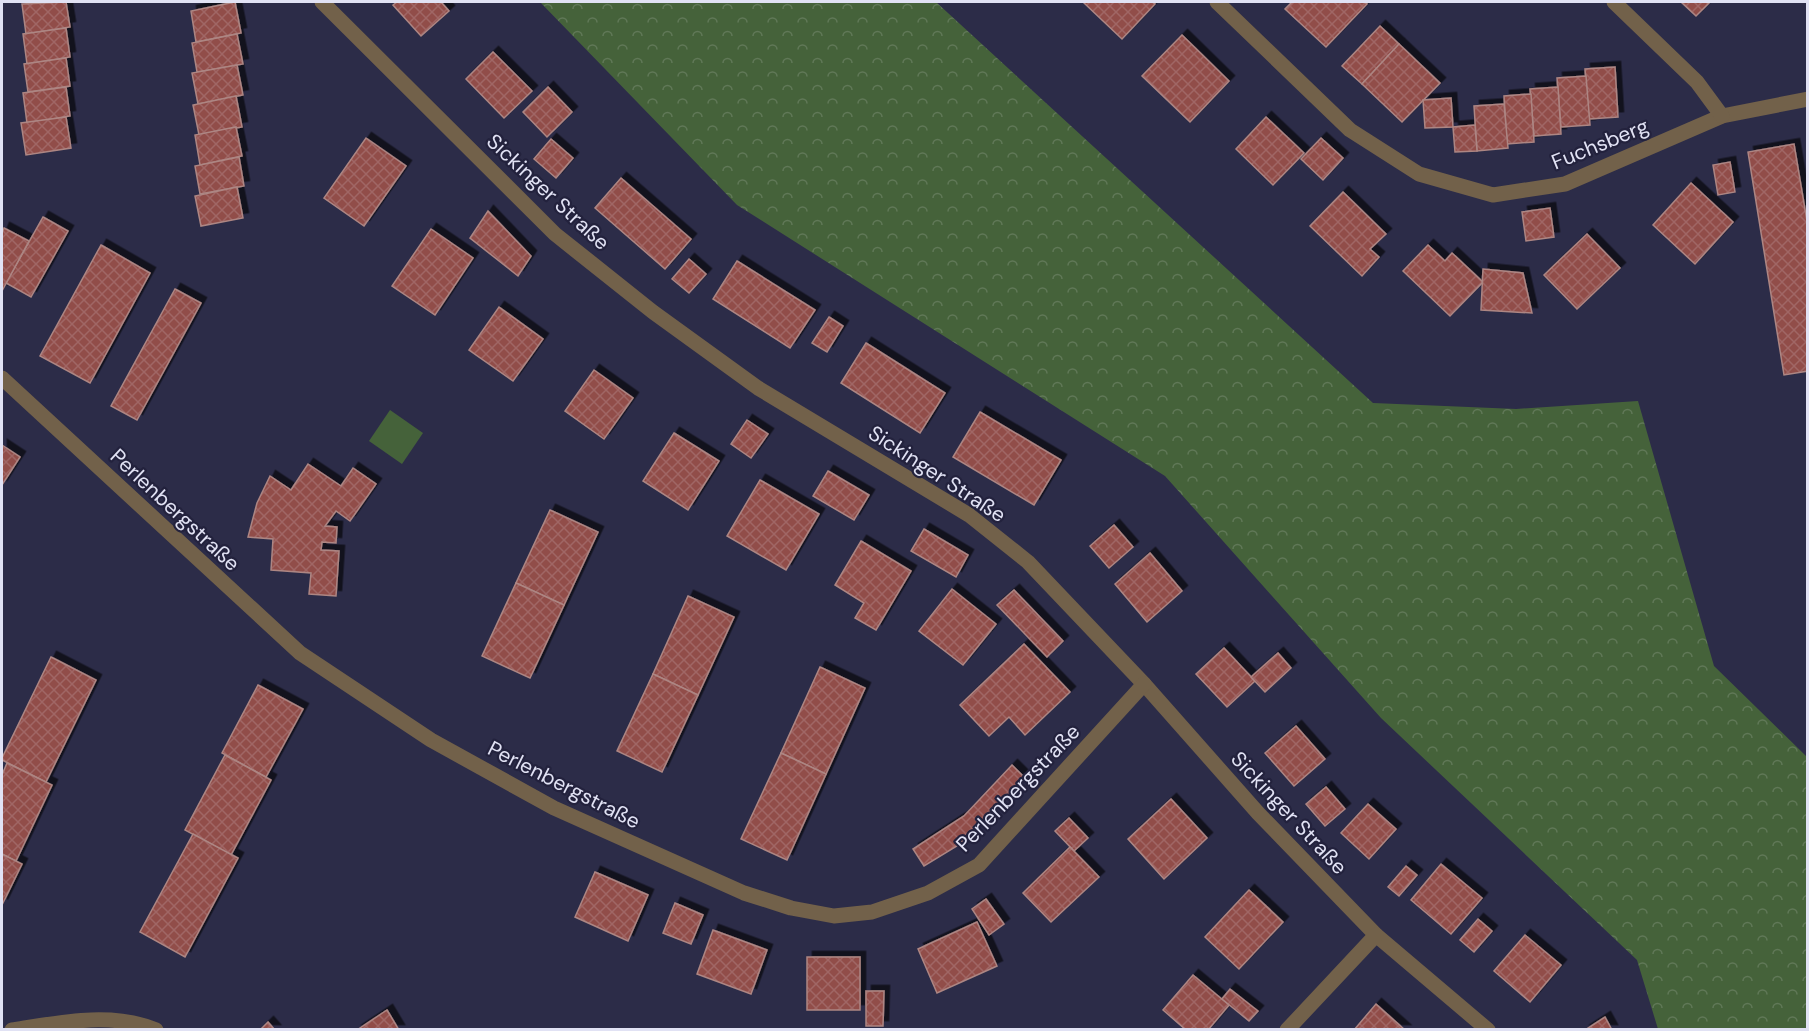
<svg xmlns="http://www.w3.org/2000/svg" width="1809" height="1031" font-family="'DM Sans',sans-serif">
  <style>
    .forest { fill: url(#forest-crowns) }
    .park { fill: #45623a }
    .building { fill: url(#building-cross-hatch); stroke: #ad8683; stroke-width: 1.5; filter: url(#shadow) }
    .lines { fill: none; stroke-linecap: round; stroke-linejoin: round }
    .street { stroke: #72614a; stroke-width: 15 }
    .labels { text-anchor: middle; dominant-baseline: central; stroke-width: 4.5; stroke-linejoin: round; paint-order: stroke }
    .street-label { font-size: 21px; fill: #e1e2f4; stroke: #23223d }
  </style>
  <defs>
    <pattern id="forest-crowns" width="20" height="18" patternUnits="userSpaceOnUse" patternTransform="scale(1.5)"><rect width="20" height="18" fill="#45623a"/><path d="M2 6a3 3 0 1 1 6 0M12 15a3 3 0 1 1 6 0" fill="none" stroke="#607857"/></pattern>
    <pattern id="building-cross-hatch" width="8" height="8" patternUnits="userSpaceOnUse" patternTransform="scale(1.5)"><rect width="8" height="8" fill="#914d4a"/><path d="M0 0l8 8M0 8l8-8" fill="none" stroke="#a06665"/></pattern>
    <filter id="shadow"><feDropShadow dx="5.5" dy="-5.5" stdDeviation="0" flood-color="#0009"/></filter>
  </defs>
  <rect width="100%" height="100%" fill="#2c2c48"/>
  <path class="forest" d="M540 2H936L1373 403 1516 409 1638 401 1714 666 1807 757V1029H1658L1637 960 1381 718 1165 476 737 205Z"/>
  <path class="park" d="M390 410 423 433 402 464 369 441Z"/>
  <g class="building">
    <path d="M66 2 70 27 26 34 22 4Z"/>
    <path d="M235 2 241 33 196 42 191 11Z"/>
    <path d="M397 2H441L449 11 421 36 393 5Z"/>
    <path d="M1083 2H1152L1155 4 1122 39Z"/>
    <path d="M1292 2H1364L1367 4 1326 47 1285 9Z"/>
    <path d="M1681 2H1710L1696 16Z"/>
    <path d="M1380 26 1399 44 1362 84 1342 66Z"/>
    <path d="M66 28 70 57 27 64 23 34Z"/>
    <path d="M237 34 243 64 197 72 192 43Z"/>
    <path d="M1182 35 1229 81 1190 122 1142 76Z"/>
    <path d="M1399 44 1440 83 1402 122 1362 84Z"/>
    <path d="M493 52 532 91 504 118 466 79Z"/>
    <path d="M66 58 70 86 28 92 24 64Z"/>
    <path d="M237 65 243 95 198 104 192 73Z"/>
    <path d="M1615 67 1618 117 1589 119 1585 69Z"/>
    <path d="M1586 76 1590 125 1561 127 1557 78Z"/>
    <path d="M66 87 70 116 27 123 23 93Z"/>
    <path d="M548 87 572 112 547 137 523 112Z"/>
    <path d="M1558 87 1561 134 1534 136 1530 89Z"/>
    <path d="M1531 94 1534 142 1507 144 1504 96Z"/>
    <path d="M236 96 242 127 199 135 193 105Z"/>
    <path d="M1451 98 1453 127 1425 128 1423 100Z"/>
    <path d="M1504 104 1508 148 1477 151 1474 106Z"/>
    <path d="M66 117 71 148 26 155 21 123Z"/>
    <path d="M1266 117 1304 153 1273 185 1236 149Z"/>
    <path d="M1475 125 1477 151 1455 152 1453 127Z"/>
    <path d="M236 127 242 156 200 165 195 135Z"/>
    <path d="M366 138 406 166 364 226 324 198Z"/>
    <path d="M1321 138 1343 158 1323 180 1301 159Z"/>
    <path d="M551 139 573 158 556 178 534 159Z"/>
    <path d="M1794 144 1808 227V371L1784 375 1748 152Z"/>
    <path d="M239 157 244 186 200 194 195 166Z"/>
    <path d="M1730 162 1735 192 1718 195 1713 165Z"/>
    <path d="M621 178 691 239 665 269 595 208Z"/>
    <path d="M1691 183 1733 222 1695 264 1653 225Z"/>
    <path d="M237 187 243 218 201 226 195 196Z"/>
    <path d="M1343 192 1386 234 1370 249 1379 257 1362 276 1310 226Z"/>
    <path d="M1550 208 1554 237 1526 241 1522 212Z"/>
    <path d="M488 211 531 256 518 276 470 238Z"/>
    <path d="M43 217 68 231 31 297 6 283Z"/>
    <path d="M4 228 29 241 2 291V233Z"/>
    <path d="M431 229 473 258 435 315 392 286Z"/>
    <path d="M1587 234 1620 268 1577 309 1544 275Z"/>
    <path d="M101 245 150 273 90 383 40 356Z"/>
    <path d="M1428 245 1445 261 1452 253 1483 282 1450 316 1403 271Z"/>
    <path d="M689 259 706 274 689 293 672 279Z"/>
    <path d="M737 261 815 310 790 348 713 299Z"/>
    <path d="M1483 269 1523 273 1532 313 1481 310Z"/>
    <path d="M175 289 201 303 137 420 111 406Z"/>
    <path d="M499 307 543 339 513 381 469 350Z"/>
    <path d="M829 317 843 326 827 352 812 343Z"/>
    <path d="M866 343 945 393 920 433 841 383Z"/>
    <path d="M594 370 633 398 604 439 565 411Z"/>
    <path d="M980 412 1061 460 1034 505 953 457Z"/>
    <path d="M747 420 768 434 751 458 731 444Z"/>
    <path d="M674 433 719 461 688 510 643 481Z"/>
    <path d="M2 445 20 457 2 485Z"/>
    <path d="M308 464 341 486 353 468 376 484 350 521 336 511 325 526 337 527 336 543 322 542 321 550 339 551 336 596 309 594 311 573 271 570 273 539 248 537 257 503 270 476 291 490Z"/>
    <path d="M828 471 869 495 854 520 813 496Z"/>
    <path d="M760 480 819 514 786 570 727 536Z"/>
    <path d="M550 510 598 532 564 605 516 583Z"/>
    <path d="M1114 525 1133 547 1109 568 1090 546Z"/>
    <path d="M924 529 968 555 956 577 911 551Z"/>
    <path d="M861 541 911 571 876 630 855 618 864 603 835 585Z"/>
    <path d="M1150 553 1182 591 1147 622 1115 584Z"/>
    <path d="M516 583 564 605 530 678 482 656Z"/>
    <path d="M952 589 996 624 963 665 919 631Z"/>
    <path d="M1014 590 1063 641 1047 657 997 605Z"/>
    <path d="M688 596 734 617 698 695 653 674Z"/>
    <path d="M1024 644 1070 692 1025 735 1009 717 989 736 960 705Z"/>
    <path d="M1224 648 1255 681 1227 707 1196 674Z"/>
    <path d="M1278 653 1291 668 1265 692 1251 677Z"/>
    <path d="M51 657 96 680 46 782 2 760V758Z"/>
    <path d="M820 667 865 688 826 774 781 753Z"/>
    <path d="M653 674 698 695 662 772 617 751Z"/>
    <path d="M258 685 303 709 266 777 222 753Z"/>
    <path d="M1296 726 1325 759 1294 786 1265 753Z"/>
    <path d="M781 753 826 774 787 860 741 839Z"/>
    <path d="M225 755 271 780 231 855 185 830Z"/>
    <path d="M7 763 52 785 16 861 2 854V775Z"/>
    <path d="M1012 765 1025 778 977 829 957 846 924 866 913 849 964 816Z"/>
    <path d="M1326 787 1345 809 1325 826 1306 804Z"/>
    <path d="M1171 799 1207 838 1164 879 1128 839Z"/>
    <path d="M1368 804 1396 829 1369 859 1341 833Z"/>
    <path d="M1069 818 1088 838 1074 851 1055 831Z"/>
    <path d="M193 834 238 858 185 957 140 932Z"/>
    <path d="M1070 847 1099 877 1051 922 1023 893Z"/>
    <path d="M2 854 22 864 2 905Z"/>
    <path d="M1441 864 1482 898 1451 934 1411 900Z"/>
    <path d="M1406 866 1417 875 1399 896 1388 887Z"/>
    <path d="M595 872 648 895 628 941 575 917Z"/>
    <path d="M1249 890 1283 922 1239 969 1205 937Z"/>
    <path d="M986 899 1004 924 989 935 972 909Z"/>
    <path d="M675 903 703 915 691 944 663 933Z"/>
    <path d="M1478 919 1492 931 1474 952 1460 940Z"/>
    <path d="M977 922 997 966 937 993 918 949Z"/>
    <path d="M713 930 767 950 751 994 697 974Z"/>
    <path d="M1525 935 1561 965 1530 1002 1494 971Z"/>
    <rect x="807" y="957" width="53" height="53"/>
    <path d="M1193 975 1229 1005 1208 1030H1186L1163 1010Z"/>
    <path d="M1230 989 1258 1011 1249 1021 1222 999Z"/>
    <path d="M866 991H884L883 1026H866Z"/>
    <path d="M1376 1004 1405 1030H1354Z"/>
    <path d="M387 1010 399 1030H357Z"/>
    <path d="M1605 1017 1612 1030H1585Z"/>
    <path d="M268 1022 275 1030H260Z"/>
  </g>
  <g class="lines">
    <g class="street">
      <path d="M322 2 555 234 653 312 758 388 969 515 1028 562 1144 684 1258 813 1376 935 1488 1030"/>
      <path d="M1217 2 1350 130 1419 174 1493 195 1565 184 1722 116 1808 99"/>
      <path d="M1614 2 1697 82 1722 116"/>
      <path d="M2 378 300 653 431 740 554 808 744 893 791 908 834 916 872 912 928 893 979 865 1144 684"/>
      <path d="M12 1030C56 1023 112 1011 156 1030"/>
      <path d="M1287 1030 1376 935"/>
    </g>
  </g>
  <g class="labels">
    <g class="street-label">
      <text transform="translate(1600 144) rotate(-22)">Fuchsberg</text>
      <text transform="translate(548 192) rotate(43)">Sickinger Straße</text>
      <text transform="translate(937 474) rotate(33)">Sickinger Straße</text>
      <text transform="translate(175 510) rotate(43)">Perlenbergstraße</text>
      <text transform="translate(564 785) rotate(27)">Perlenbergstraße</text>
      <text transform="translate(1018 788) rotate(-46)">Perlenbergstraße</text>
      <text transform="translate(1289 813) rotate(47)">Sickinger Straße</text>
    </g>
  </g>
  <rect width="1809" height="1031" fill="none" stroke="#e1e2f4" stroke-width="6"/>
</svg>
